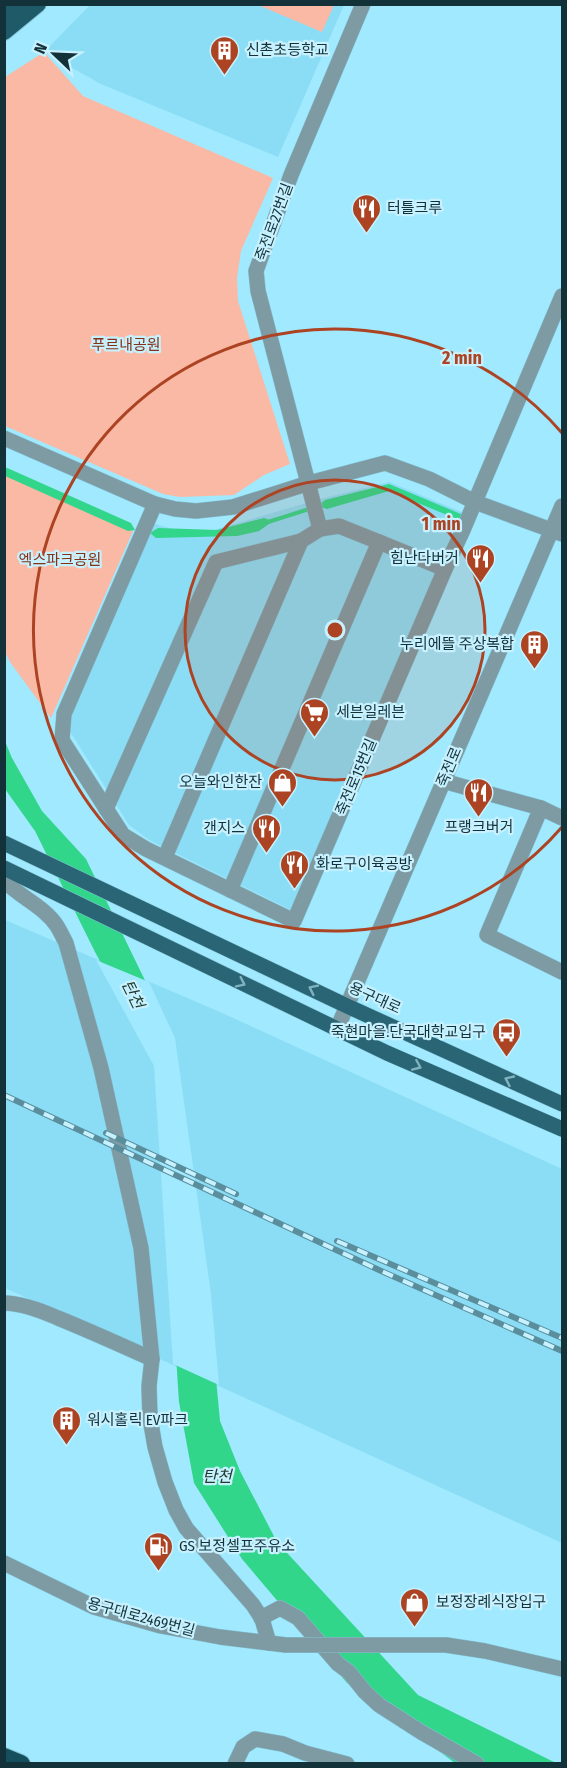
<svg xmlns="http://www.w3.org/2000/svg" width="567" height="1768" font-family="'Fira Sans Condensed','Noto Sans KR',sans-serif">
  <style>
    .built { fill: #8bddf5 }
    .green { fill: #fab9a5 }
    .water { fill: #31d68b }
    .pier { fill: #a0e9fe }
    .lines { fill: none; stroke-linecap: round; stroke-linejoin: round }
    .stream { stroke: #31d68b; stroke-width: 4 }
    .minor-casing { stroke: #84c4d7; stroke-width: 16 }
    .tertiary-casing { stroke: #84c4d7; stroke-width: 16 }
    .primary-casing { stroke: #84c4d7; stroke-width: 16 }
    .trunk-casing { stroke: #84c4d7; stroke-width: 18 }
    .motorway-casing { stroke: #84c4d7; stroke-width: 20 }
    .minor { stroke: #7e9ba4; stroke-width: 15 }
    .tertiary { stroke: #7e9ba4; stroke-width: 15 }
    .primary { stroke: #296574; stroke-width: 15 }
    .trunk { stroke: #1f5a68; stroke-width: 16 }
    .motorway { stroke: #154f5d; stroke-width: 18 }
    .rail-casing { stroke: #5a8e9c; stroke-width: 6 }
    .rail { stroke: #c7f1fe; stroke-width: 4; stroke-dasharray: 11; stroke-linecap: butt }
    .tertiary-bridge-casing { stroke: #84c4d7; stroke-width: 16; stroke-linecap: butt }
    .tertiary-bridge { stroke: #7e9ba4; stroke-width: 15 }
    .oneway { stroke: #80b2c0 }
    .ring { fill: none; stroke: #ac4423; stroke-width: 3 }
    .labels { text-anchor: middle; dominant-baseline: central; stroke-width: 4.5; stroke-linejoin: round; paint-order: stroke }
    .poi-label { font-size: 15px; fill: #133139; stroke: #c7f1fe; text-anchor: start }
    .street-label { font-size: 15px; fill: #133139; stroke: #c7f1fe }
    .park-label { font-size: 15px; fill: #843117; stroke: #c7f1fe }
    .water-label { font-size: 16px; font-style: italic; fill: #223a2c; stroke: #c7f1fe }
    .centre { fill: #ac4423; stroke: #c7f1fe; stroke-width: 3 }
    .ring-label { font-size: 18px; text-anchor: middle; font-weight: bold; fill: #ac4423; stroke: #c7f1fe; stroke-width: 4.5; stroke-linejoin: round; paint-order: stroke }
  </style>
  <rect width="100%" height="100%" fill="#a0e9fe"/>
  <g class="built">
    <path d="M90 5H344L278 157 101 84 44 52Z"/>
    <path d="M389 482 464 513 295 912 149 840 129 825 71 733 70 711 84 675 155 524 183 532 214 530 320 499Z"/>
    <path d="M5 920 220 1012 562 1169V1543L5 1288Z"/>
  </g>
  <g class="green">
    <path d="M258 5H334L322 32Z"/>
    <path d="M44 52 83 96 273 178 241 251 237 278 238 301 290 464 264 475 234 495 180 497 163 494 5 426V77Z"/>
    <path d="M5 474 133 531 51 718 10 662 5 652Z"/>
  </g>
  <g class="water">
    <path d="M5 467 131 523 135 530 128 531 5 476Z"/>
    <path d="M389 484 461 514 464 520H459L389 491 327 509 318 506 325 500Z"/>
    <path d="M264 518 273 521 259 531 237 536 156 538 150 533 158 528 217 530Z"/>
    <path d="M4 739 12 758 42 811 86 859 173 1038 208 1294 220 1421 240 1471 277 1542 418 1695 556 1763H455L347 1683 242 1559 194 1483 179 1402 157 1065 95 952 35 831 5 789Z"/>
  </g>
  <path class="pier" d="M96 960 149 982 175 1038 211 1294 219 1385 173 1364 154 1066Z"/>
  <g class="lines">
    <path class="stream" d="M268 522 309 509"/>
    <defs>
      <g id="minor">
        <path d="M155 504 64 714 62 740 123 835 146 849 294 921 445 569 463 530 562 296"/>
        <path d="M379 542 445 569"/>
        <path d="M443 781 541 808 562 818"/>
        <path d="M541 808 487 935 562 972"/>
        <path d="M106 809 216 562 301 541"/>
        <path d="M165 857 301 541 320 529 258 291 256 271 291 175 363 4"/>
        <path d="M4 880C19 897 44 906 57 926 60 931 63 937 66 943L101 1068 141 1248 152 1359 149 1386 150 1418 155 1447 165 1482 176 1510 186 1528 253 1605 262 1619 269 1643"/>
        <path d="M230 890 379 542 339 526 320 529"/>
        <path d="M4 1303C22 1303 42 1311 58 1318 90 1331 121 1345 152 1359"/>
        <path d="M261 1618 280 1608 298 1618 338 1664 349 1672 365 1692 379 1705 421 1732 477 1764"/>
        <path d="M235 1764 243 1747 255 1739 283 1744 305 1753 347 1764"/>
      </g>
      <g id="tertiary">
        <path d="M4 438 155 504 175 509 196 511 233 507 309 483 385 463 429 479 475 502 562 534"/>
        <path d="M337 1029 562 506"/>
        <path d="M4 1563 94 1607 161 1626 220 1637 286 1645"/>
        <path d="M446 1645 485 1651 562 1669"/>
      </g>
      <g id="primary">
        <path d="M4 843 347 1006 562 1104"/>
        <path d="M4 868 387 1053 562 1129"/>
      </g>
      <g id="trunk">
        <path d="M4 16 19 4"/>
        <path d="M4 32 38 4"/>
      </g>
      <path id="motorway" d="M4 1757 21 1764"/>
    </defs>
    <use href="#minor" class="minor-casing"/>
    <use href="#tertiary" class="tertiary-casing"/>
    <use href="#primary" class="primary-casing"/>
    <use href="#trunk" class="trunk-casing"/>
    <use href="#motorway" class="motorway-casing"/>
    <use href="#minor" class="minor"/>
    <use href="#tertiary" class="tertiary"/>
    <use href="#primary" class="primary"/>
    <use href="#trunk" class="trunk"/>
    <use href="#motorway" class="motorway"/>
    <defs>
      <g id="rail">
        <path d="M4 1095 379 1270 562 1351"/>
        <path d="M106 1133 236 1194"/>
        <path d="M337 1241 562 1338"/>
      </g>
    </defs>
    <use href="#rail" class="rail-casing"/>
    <use href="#rail" class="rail"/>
    <defs>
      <path id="tertiary-bridge" d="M286 1645H446"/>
    </defs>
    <use href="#tertiary-bridge" class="tertiary-bridge-casing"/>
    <use href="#tertiary-bridge" class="tertiary-bridge"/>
  </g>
  <defs><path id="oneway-chevron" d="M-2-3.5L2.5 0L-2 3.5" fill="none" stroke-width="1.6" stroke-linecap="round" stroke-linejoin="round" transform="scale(1.5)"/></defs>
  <g class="oneway">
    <use href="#oneway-chevron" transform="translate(241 983) rotate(26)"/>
    <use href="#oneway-chevron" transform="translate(313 989) rotate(-154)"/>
    <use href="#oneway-chevron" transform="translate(417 1066) rotate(23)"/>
    <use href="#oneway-chevron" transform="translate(509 1080) rotate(-155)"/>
  </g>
  <circle cx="335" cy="630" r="150" fill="#ac4423" fill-opacity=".12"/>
  <g class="ring">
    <circle cx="335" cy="630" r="150"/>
    <path d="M562 827A301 301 0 1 1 562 433"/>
  </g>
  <defs>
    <symbol id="building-pin" viewBox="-11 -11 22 30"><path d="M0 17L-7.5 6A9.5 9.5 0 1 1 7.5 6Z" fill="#ac4423" stroke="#c7f1fe"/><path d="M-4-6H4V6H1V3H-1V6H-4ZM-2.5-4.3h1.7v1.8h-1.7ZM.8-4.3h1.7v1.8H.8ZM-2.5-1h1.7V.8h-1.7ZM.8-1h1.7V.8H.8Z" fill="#fff"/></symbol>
    <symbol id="restaurant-pin" viewBox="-11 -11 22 30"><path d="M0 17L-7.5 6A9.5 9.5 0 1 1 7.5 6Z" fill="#ac4423" stroke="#c7f1fe"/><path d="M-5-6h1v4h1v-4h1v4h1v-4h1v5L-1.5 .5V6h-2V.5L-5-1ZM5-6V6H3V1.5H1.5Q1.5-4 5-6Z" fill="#fff"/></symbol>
    <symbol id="supermarket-pin" viewBox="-11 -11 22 30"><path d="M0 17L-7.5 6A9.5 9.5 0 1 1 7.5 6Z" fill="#ac4423" stroke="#c7f1fe"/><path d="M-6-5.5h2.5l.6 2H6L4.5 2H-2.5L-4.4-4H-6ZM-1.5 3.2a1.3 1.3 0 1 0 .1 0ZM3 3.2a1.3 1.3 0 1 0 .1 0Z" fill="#fff"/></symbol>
    <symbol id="shop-pin" viewBox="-11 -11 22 30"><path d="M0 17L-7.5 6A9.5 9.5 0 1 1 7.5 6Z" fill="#ac4423" stroke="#c7f1fe"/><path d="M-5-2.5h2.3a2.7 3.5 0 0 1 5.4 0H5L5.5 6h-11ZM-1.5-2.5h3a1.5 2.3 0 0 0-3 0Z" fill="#fff"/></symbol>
    <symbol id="bus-pin" viewBox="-11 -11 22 30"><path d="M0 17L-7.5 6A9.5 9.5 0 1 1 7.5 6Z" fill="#ac4423" stroke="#c7f1fe"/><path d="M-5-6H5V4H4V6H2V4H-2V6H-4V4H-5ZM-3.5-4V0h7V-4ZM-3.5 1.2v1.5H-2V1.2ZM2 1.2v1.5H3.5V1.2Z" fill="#fff"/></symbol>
    <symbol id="fuel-pin" viewBox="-11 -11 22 30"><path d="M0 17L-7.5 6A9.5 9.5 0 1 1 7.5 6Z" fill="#ac4423" stroke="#c7f1fe"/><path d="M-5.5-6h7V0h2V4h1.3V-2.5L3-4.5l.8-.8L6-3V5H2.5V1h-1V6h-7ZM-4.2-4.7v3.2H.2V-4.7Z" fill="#fff"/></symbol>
  </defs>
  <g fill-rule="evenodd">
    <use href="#building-pin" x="208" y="34" width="33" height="45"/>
    <use href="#restaurant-pin" x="350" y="192" width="33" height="45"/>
    <use href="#restaurant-pin" x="464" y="542" width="33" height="45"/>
    <use href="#building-pin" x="518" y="628" width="33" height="45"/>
    <use href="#supermarket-pin" x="298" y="696" width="33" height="45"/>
    <use href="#shop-pin" x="266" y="766" width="33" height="45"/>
    <use href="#restaurant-pin" x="462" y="776" width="33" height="45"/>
    <use href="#restaurant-pin" x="250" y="812" width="33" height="45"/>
    <use href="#restaurant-pin" x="278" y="848" width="33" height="45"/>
    <use href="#bus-pin" x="490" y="1016" width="33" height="45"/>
    <use href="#building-pin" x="50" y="1404" width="33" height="45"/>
    <use href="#fuel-pin" x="142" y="1530" width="33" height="45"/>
    <use href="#shop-pin" x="398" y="1586" width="33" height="45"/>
  </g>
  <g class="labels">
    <g class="poi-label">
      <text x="246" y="50">신촌초등학교</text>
      <text x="387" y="208">터틀크루</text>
      <text x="459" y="558" text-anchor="end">힘난다버거</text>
      <text x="514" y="644" text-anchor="end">누리에뜰 주상복합</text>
      <text x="336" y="712">세븐일레븐</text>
      <text x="262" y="782" text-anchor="end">오늘와인한잔</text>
      <text x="479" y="827" text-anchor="middle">프랭크버거</text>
      <text x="245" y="828" text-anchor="end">갠지스</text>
      <text x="316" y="864">화로구이육공방</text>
      <text x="486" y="1032" text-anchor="end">죽현마을.단국대학교입구</text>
      <text x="87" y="1420">워시홀릭 EV파크</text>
      <text x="179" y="1546">GS 보정셀프주유소</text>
      <text x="436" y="1602">보정장례식장입구</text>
    </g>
    <g class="street-label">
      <text transform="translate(274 222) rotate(-70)">죽전로27번길</text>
      <text transform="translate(449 767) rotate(-67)">죽전로</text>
      <text transform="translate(356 777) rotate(-67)">죽전로15번길</text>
      <text transform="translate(375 998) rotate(24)">용구대로</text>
      <text transform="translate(141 1617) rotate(15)">용구대로2469번길</text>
    </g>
    <g class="park-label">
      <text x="126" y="345">푸르내공원</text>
      <text x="60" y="560">엑스파크공원</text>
    </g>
    <g class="water-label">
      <text transform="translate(133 994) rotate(64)">탄천</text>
      <text x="217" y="1476">탄천</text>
    </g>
  </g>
  <circle cx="335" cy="630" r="9" class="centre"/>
  <g class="ring-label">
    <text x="462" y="364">2 min</text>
    <text x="441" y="530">1 min</text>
  </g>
  <rect width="567" height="1768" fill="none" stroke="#133139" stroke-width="12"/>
  <g transform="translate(54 54) rotate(293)" stroke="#c7f1fe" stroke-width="4.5" paint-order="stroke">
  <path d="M0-4.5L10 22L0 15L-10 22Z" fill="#133139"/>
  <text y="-9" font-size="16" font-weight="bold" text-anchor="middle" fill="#133139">N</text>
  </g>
</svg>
